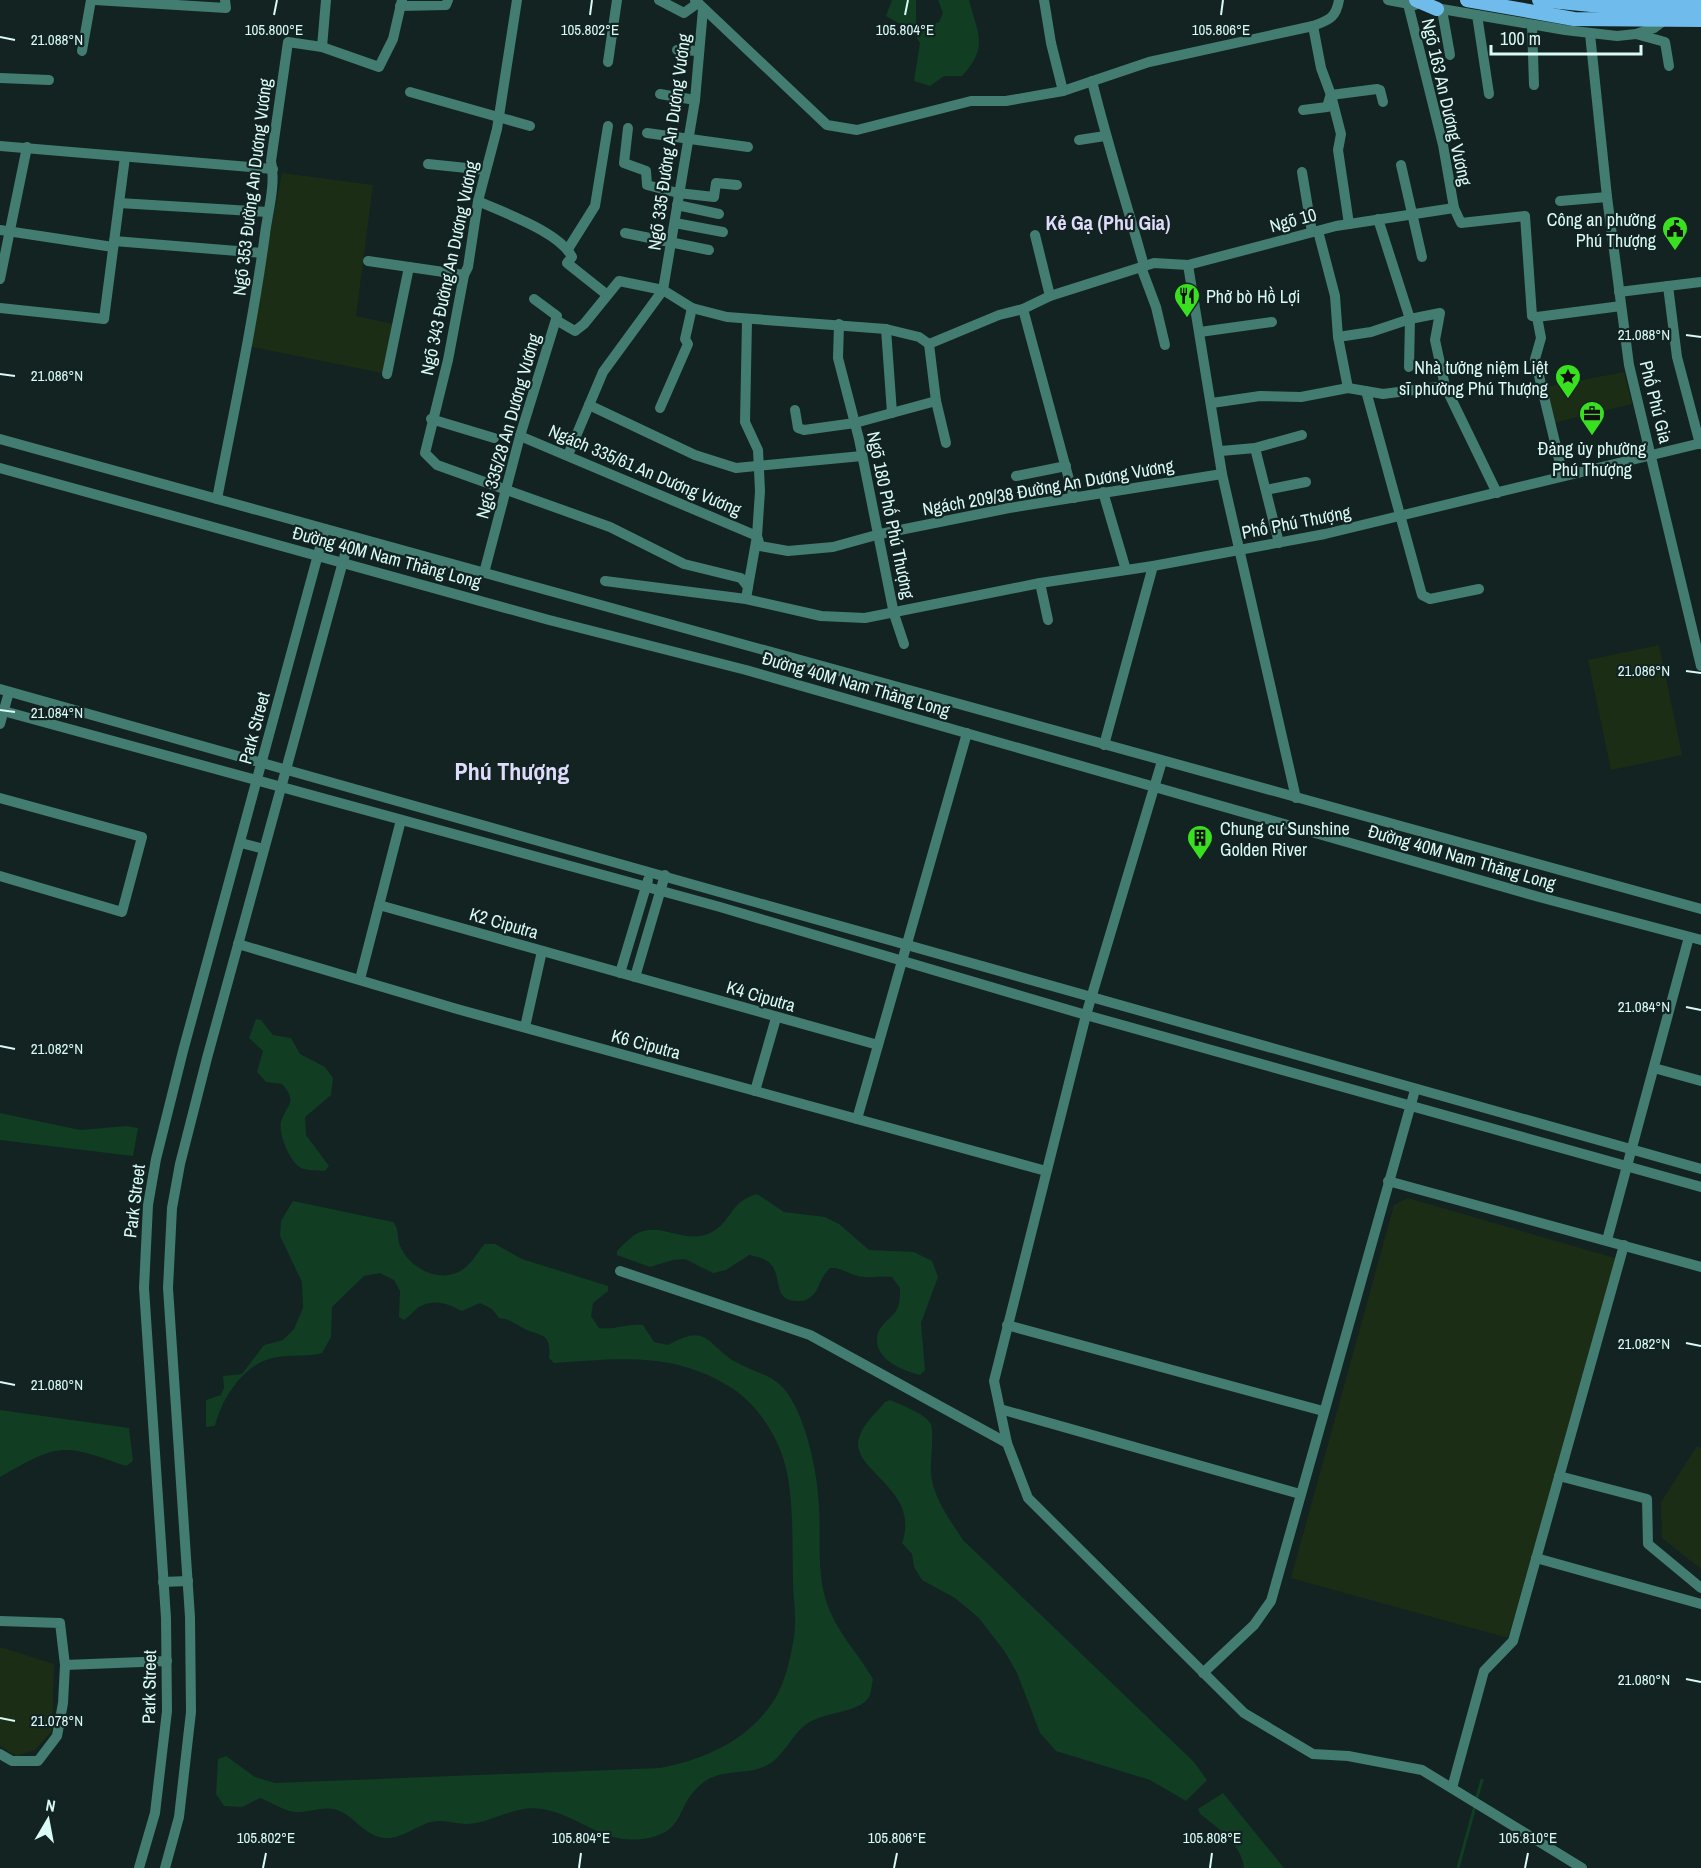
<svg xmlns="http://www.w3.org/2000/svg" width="1701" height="1868" font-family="'Archivo Narrow',sans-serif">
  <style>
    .green { fill: #1c2d16 }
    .water { fill: #113d23 }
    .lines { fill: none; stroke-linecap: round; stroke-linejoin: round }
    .stream { stroke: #113d23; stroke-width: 3 }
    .minor { stroke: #437c71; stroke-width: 10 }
    .major { stroke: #6fbbeb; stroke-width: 14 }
    .ticks { fill: none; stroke: #d9faf6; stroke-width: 2 }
    .labels { text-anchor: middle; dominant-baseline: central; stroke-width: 4.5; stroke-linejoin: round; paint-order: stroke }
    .street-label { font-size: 18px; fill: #d9faf6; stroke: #122322 }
    .poi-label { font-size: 18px; fill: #d9faf6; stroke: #122322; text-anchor: end }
    .neighbourhood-label { font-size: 20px; font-weight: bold; fill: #dfdbfa; stroke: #122322 }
    .district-label { font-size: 24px; font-weight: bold; fill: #dfdbfa; stroke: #122322 }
    .ticks-label { font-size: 15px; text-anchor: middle; fill: #d9faf6; stroke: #122322; stroke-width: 4.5; stroke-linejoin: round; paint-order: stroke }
  </style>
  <rect width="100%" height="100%" fill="#122322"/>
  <g class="green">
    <path d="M282 173 373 185 356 316 397 325 387 374 248 346Z"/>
    <path d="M1624 372 1632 404 1553 423 1546 387Z"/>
    <path d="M1659 645 1682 755 1611 770 1588 660Z"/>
    <path d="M1408 1198 1618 1259 1508 1638 1291 1578 1394 1205Z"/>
    <path d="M1697 1446 1701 1448V1569L1662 1538 1661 1502Z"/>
    <path d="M0 1647 54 1664 52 1731 35 1750 16 1756 0 1746Z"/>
  </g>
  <g class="water">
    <path d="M892 0H916V22L923 28 939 22 943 13 938 0H969C978 35 989 47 962 76H944L930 86 914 81 920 43 912 31 886 16Z"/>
    <path d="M256 1019 261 1020 273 1035 291 1038 300 1054 325 1067 333 1078 331 1095 305 1117 306 1135 329 1166 325 1171C317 1170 308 1171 301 1168 290 1163 278 1133 281 1122 286 1104 299 1103 282 1084L266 1082 257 1072 263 1051 249 1038Z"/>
    <path d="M0 1113 80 1130 126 1126 138 1128 133 1156 0 1140Z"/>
    <path d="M757 1194 784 1212 825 1217 839 1224 869 1250 914 1252 932 1261 938 1277 921 1323 925 1370 920 1375C901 1370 871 1358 878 1333 881 1323 894 1317 898 1307 900 1302 900 1294 900 1288L892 1277C880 1275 867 1279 858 1276 847 1274 842 1267 830 1268 819 1279 820 1288 813 1295 808 1300 804 1301 797 1301 774 1301 781 1280 773 1267 767 1258 758 1257 749 1255L726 1270 713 1273 685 1259 673 1260 650 1267 617 1255V1251C623 1245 631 1236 638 1233 662 1221 686 1246 712 1232 733 1220 729 1202 757 1194Z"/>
    <path d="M293 1201 393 1222C399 1229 397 1235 399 1243 408 1270 445 1287 467 1266 474 1260 478 1251 485 1244H495L522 1259 608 1286V1291L593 1303 591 1316 599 1328C615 1330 628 1323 643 1325L654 1342 668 1345C707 1323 705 1342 734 1361 750 1371 772 1374 785 1390 806 1416 818 1474 819 1507 821 1537 817 1568 825 1597 834 1630 857 1651 873 1679 872 1684 871 1693 869 1697 859 1714 821 1711 804 1726 792 1736 784 1754 771 1763 747 1779 719 1764 696 1789 678 1807 683 1829 653 1837 604 1849 584 1816 542 1809 515 1804 493 1823 467 1824 454 1824 445 1819 431 1822 415 1826 403 1839 385 1838 363 1836 354 1814 334 1809 320 1806 303 1815 289 1811 280 1808 270 1802 260 1798L242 1807 224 1806 216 1794 218 1759 226 1756 255 1777 275 1783 660 1768C706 1759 750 1740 776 1697 786 1679 791 1656 794 1636 797 1619 793 1599 793 1582 792 1544 794 1504 786 1468 779 1438 757 1403 730 1387 672 1351 620 1359 554 1363L549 1358C552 1330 538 1337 521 1327 512 1322 509 1319 499 1318L492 1309 480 1303 462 1311C448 1304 435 1298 419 1307 414 1310 410 1316 404 1320L399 1317 400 1291 394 1280 380 1273 364 1276 332 1307 331 1337 322 1353C304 1358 283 1353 266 1360 240 1370 221 1401 215 1426L206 1427V1400L221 1395 224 1388 223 1376 242 1374 264 1345 283 1340 294 1329 303 1308 302 1282 280 1236 281 1221Z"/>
    <path d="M890 1400C901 1405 924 1413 930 1423 935 1430 930 1462 931 1473 933 1498 950 1520 963 1540L1194 1762 1207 1780 1186 1801 1150 1780 1056 1751 1040 1733 1017 1673 1005 1652 979 1618 955 1598 922 1580 914 1567 912 1554 902 1543C922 1487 845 1470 860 1435 864 1423 877 1412 885 1402Z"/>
    <path d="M0 1410 129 1428 133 1461 126 1466C62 1443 59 1443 0 1477Z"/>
    <path d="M1223 1793 1284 1868H1244C1241 1843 1219 1829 1200 1814L1198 1809Z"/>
  </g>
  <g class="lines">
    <g class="stream">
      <path d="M1476 1800 1482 1780"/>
      <path d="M1458 1868 1475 1806"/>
    </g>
    <g class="minor">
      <path d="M95 0 226 8 225 0"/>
      <path d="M517 0 497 129 478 201 468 267 464 275 448 360 425 453 437 465 610 527 684 564 741 578 748 587 746 599"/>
      <path d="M659 0 684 13 698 3"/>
      <path d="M695 0 827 125 857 130 971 101H1006L1063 91 1149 62 1313 26C1329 20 1336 18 1339 0"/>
      <path d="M1044 0 1051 43 1063 91"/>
      <path d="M1388 0 1415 5"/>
      <path d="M1408 4 1443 145 1454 208 1461 223 1525 216 1532 316 1537 317 1541 338 1535 359 1563 476"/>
      <path d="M400 6 446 5 448 0"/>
      <path d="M1430 7 1565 30 1617 36 1636 34 1654 28 1666 19"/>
      <path d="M1442 10 1450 55"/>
      <path d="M1477 15 1489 94"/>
      <path d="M1532 25 1534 85"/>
      <path d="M1313 26 1321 68 1331 95 1341 134 1338 150 1349 224"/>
      <path d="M1590 34 1607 197 1629 365 1701 666"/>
      <path d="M1636 34 1665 42 1669 66"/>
      <path d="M322 47 326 0"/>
      <path d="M677 50 699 51"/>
      <path d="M82 51 91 0"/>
      <path d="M608 62 617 0"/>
      <path d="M0 78 49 80"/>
      <path d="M1092 81C1107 143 1127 204 1144 266"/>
      <path d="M410 92 530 126"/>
      <path d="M660 94 695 100"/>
      <path d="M1331 95 1377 89 1380 90 1383 102"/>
      <path d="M1303 110 1327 107 1330 97"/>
      <path d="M628 128 624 163 646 171 647 185 678 193 714 197 716 183 737 185"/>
      <path d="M647 133 748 147"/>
      <path d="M1079 140 1105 136"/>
      <path d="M0 146 273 169"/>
      <path d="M428 164 486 170"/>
      <path d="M1401 165 1422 257"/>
      <path d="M1302 172 1312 232"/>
      <path d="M478 201C504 213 560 232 572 257L567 263 606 294"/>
      <path d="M1560 201 1607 197"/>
      <path d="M119 203 268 212"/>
      <path d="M677 205 719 214"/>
      <path d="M1378 219 1410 319 1440 313 1435 340 1445 386 1497 493"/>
      <path d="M675 223 723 232"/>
      <path d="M0 230 113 247"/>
      <path d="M1318 231 1335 296 1338 337 1348 388"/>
      <path d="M625 233 709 250"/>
      <path d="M1035 235 1050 296"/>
      <path d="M114 241 262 253"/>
      <path d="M568 249 595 206 608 126"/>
      <path d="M368 261 464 275"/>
      <path d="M1188 265 1222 474 1296 798"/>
      <path d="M1141 267 1156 307 1165 345"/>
      <path d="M0 279 27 147"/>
      <path d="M1668 286 1677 357 1700 444"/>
      <path d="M1619 292 1701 282"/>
      <path d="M0 308 104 319 125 157"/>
      <path d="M1023 309 1074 498"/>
      <path d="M1537 317 1621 306"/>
      <path d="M556 320 575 331 584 324 619 281 663 290 692 308 727 317 886 329 919 337 929 344 999 315 1023 309 1050 296 1154 263 1188 265 1336 226 1454 208"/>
      <path d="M747 321 745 422 758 450 760 491 757 536 748 587"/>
      <path d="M839 324 838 358 859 439 894 614 904 644"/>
      <path d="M886 329 892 413"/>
      <path d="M1200 332 1272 322"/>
      <path d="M1338 337 1371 332 1410 319 1409 367"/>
      <path d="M929 344 936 401 946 443"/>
      <path d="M387 374 409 267"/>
      <path d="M1366 391 1422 595 1430 599 1479 589"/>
      <path d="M1212 403 1260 396 1301 397 1348 388 1383 394 1445 386"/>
      <path d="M589 405 695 455 736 468 862 456"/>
      <path d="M660 408 688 344 685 339 692 308"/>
      <path d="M795 410 798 428 804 430 855 423 936 401"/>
      <path d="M431 419 494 438"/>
      <path d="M520 436 757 536"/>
      <path d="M0 439 1701 909"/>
      <path d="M1255 448 1279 543"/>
      <path d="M1221 451 1255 448 1302 435"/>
      <path d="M568 455 603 372 663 290 695 100 703 9"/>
      <path d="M0 468 549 620 746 670 1539 897 1701 940"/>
      <path d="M1016 476 1066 466"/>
      <path d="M1266 490 1306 482"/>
      <path d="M1103 492 1126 570"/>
      <path d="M217 499C234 411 253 323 265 234 268 211 276 184 271 161L288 42 322 47 379 67 393 39 402 0"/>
      <path d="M757 536 760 546 788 551 833 547 880 534 1009 508 1222 474"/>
      <path d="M484 573 520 436 557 316 534 299"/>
      <path d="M605 581 746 599 821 616 865 618 1040 583 1153 566 1325 534 1701 443"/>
      <path d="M1040 583 1048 620"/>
      <path d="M0 689 1701 1169"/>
      <path d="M0 710 720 907 1086 1015 1701 1187"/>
      <path d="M0 724 9 692"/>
      <path d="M1104 745 1153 566"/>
      <path d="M1162 761 1086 1015 994 1381 1007 1443 1028 1498 1244 1713 1313 1754 1348 1756 1422 1770 1582 1868"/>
      <path d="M0 798 142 837 122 912 0 876"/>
      <path d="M241 843 264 849"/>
      <path d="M379 905 878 1045"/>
      <path d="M238 944 457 1009 1046 1171"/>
      <path d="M620 973 648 880"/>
      <path d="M635 977 665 875"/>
      <path d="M360 979 401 820"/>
      <path d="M525 1027 542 951"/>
      <path d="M1654 1068 1701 1081"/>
      <path d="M755 1091 776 1018"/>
      <path d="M857 1119 967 733"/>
      <path d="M1388 1181 1701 1267"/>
      <path d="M1607 1240 1689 937"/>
      <path d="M620 1271 810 1335 1007 1443"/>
      <path d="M1007 1325 1323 1411"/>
      <path d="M1000 1409 1300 1494"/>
      <path d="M1559 1476 1647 1499 1648 1544 1701 1588"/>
      <path d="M1536 1558 1701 1604"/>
      <path d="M163 1582 188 1581"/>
      <path d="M0 1621 60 1623 65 1665 167 1661"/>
      <path d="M1203 1673 1254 1625 1271 1601 1415 1090"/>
      <path d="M0 1754 12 1761H38L57 1736 63 1703 65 1665"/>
      <path d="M1452 1788 1484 1671 1513 1641 1624 1245"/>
      <path d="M139 1868 155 1813 167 1711 166 1618 144 1288 148 1205 156 1159 183 1051 325 529"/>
      <path d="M165 1868 179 1817 191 1712 190 1617 168 1288 172 1208 180 1164 207 1058 350 536"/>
    </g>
    <g class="major">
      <path d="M1416 0 1437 9"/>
      <path d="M1467 0 1574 19 1701 20"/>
      <path d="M1539 0 1612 7 1701 6"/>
    </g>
  </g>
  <path class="ticks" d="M274 15 277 0M590 15 592 0M905 15 908 0M1221 15 1223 0M0 37 15 40M1686 335 1701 337M0 374 15 376M1686 671 1701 673M0 710 15 712M1686 1007 1701 1010M0 1046 15 1049M1686 1343 1701 1346M0 1382 15 1385M1686 1679 1701 1682M0 1718 15 1721M263 1868 266 1853M579 1868 581 1853M894 1868 897 1853M1210 1868 1212 1853M1525 1868 1528 1853"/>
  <defs>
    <symbol id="civic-pin" viewBox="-11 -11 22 30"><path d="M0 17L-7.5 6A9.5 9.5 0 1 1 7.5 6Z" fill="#39e01f" stroke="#122322"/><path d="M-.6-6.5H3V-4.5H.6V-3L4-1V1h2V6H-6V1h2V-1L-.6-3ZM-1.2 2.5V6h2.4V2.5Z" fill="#111"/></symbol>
    <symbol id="restaurant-pin" viewBox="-11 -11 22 30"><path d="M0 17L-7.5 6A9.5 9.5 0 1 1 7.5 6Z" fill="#39e01f" stroke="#122322"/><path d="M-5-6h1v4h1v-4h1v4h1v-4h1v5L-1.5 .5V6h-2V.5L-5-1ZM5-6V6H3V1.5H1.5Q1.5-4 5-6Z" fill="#111"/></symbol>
    <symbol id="sight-pin" viewBox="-11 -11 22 30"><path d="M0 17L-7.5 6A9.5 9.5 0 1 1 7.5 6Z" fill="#39e01f" stroke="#122322"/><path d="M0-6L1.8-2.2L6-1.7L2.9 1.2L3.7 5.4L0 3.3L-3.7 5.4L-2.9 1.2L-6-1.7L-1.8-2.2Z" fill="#111"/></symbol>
    <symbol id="office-pin" viewBox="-11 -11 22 30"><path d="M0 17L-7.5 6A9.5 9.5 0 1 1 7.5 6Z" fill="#39e01f" stroke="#122322"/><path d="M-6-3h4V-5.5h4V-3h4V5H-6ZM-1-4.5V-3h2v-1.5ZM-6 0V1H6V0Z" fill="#111"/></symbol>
    <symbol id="building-pin" viewBox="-11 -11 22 30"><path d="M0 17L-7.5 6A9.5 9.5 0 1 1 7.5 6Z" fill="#39e01f" stroke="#122322"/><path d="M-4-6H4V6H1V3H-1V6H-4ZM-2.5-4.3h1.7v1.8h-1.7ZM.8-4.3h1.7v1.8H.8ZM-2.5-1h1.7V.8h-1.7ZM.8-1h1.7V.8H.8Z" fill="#111"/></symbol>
  </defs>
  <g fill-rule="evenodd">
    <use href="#civic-pin" x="1660" y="214" width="30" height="40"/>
    <use href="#restaurant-pin" x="1172" y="281" width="30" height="40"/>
    <use href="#sight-pin" x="1553" y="362" width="30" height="40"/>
    <use href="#office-pin" x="1577" y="399" width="30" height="40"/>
    <use href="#building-pin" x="1185" y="823" width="30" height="40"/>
  </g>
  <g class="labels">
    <g class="street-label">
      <text transform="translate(1447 102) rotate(77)">Ngõ 163 An Dương Vương</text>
      <text transform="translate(669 142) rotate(-82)">Ngõ 335 Đường An Dương Vương</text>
      <text transform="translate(252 187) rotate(-83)">Ngõ 353 Đường An Dương Vương</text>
      <text transform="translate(1293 220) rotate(-15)">Ngõ 10</text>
      <text transform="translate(449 268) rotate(-78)">Ngõ 343 Đường An Dương Vương</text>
      <text transform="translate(1656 402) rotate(76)">Phố Phú Gia</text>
      <text transform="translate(508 426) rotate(-74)">Ngõ 335/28 An Dương Vương</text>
      <text transform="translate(645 470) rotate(23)">Ngách 335/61 An Dương Vương</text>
      <text transform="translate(1048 487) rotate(-10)">Ngách 209/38 Đường An Dương Vương</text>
      <text transform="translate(891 515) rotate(78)">Ngõ 180 Phố Phú Thượng</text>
      <text transform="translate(1296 522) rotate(-11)">Phố Phú Thượng</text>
      <text transform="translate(387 557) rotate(15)">Đường 40M Nam Thăng Long</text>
      <text transform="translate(856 684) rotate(16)">Đường 40M Nam Thăng Long</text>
      <text transform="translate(254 728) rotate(-75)">Park Street</text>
      <text transform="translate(1462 857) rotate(16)">Đường 40M Nam Thăng Long</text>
      <text transform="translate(504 923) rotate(16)">K2 Ciputra</text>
      <text transform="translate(761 996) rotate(16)">K4 Ciputra</text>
      <text transform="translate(646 1044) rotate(15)">K6 Ciputra</text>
      <text transform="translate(134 1201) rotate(-83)">Park Street</text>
      <text transform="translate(149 1687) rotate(-89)">Park Street</text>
    </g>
    <g class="poi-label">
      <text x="1656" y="219">Công an phường<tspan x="1656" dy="21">Phú Thượng</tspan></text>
      <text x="1206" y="296" text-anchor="start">Phở bò Hồ Lợi</text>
      <text x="1548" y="367">Nhà tưởng niệm Liệt<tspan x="1548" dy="21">sĩ phường Phú Thượng</tspan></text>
      <text x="1592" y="448" text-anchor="middle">Đảng ủy phường<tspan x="1592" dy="21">Phú Thượng</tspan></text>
      <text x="1220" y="828" text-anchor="start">Chung cư Sunshine<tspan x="1220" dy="21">Golden River</tspan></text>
    </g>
    <g class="neighbourhood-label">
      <text x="1108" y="222">Kẻ Gạ (Phú Gia)</text>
    </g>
    <g class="district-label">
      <text x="512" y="771">Phú Thượng</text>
    </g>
  </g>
  <g class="ticks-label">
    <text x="274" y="35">105.800°E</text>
    <text x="590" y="35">105.802°E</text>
    <text x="905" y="35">105.804°E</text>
    <text x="1221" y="35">105.806°E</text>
    <text x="57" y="45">21.088°N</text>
    <text x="1644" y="340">21.088°N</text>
    <text x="57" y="381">21.086°N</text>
    <text x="1644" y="676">21.086°N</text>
    <text x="57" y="718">21.084°N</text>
    <text x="1644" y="1012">21.084°N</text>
    <text x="57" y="1054">21.082°N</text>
    <text x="1644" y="1349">21.082°N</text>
    <text x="57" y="1390">21.080°N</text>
    <text x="1644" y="1685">21.080°N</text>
    <text x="57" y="1726">21.078°N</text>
    <text x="266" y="1843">105.802°E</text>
    <text x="581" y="1843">105.804°E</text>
    <text x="897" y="1843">105.806°E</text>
    <text x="1212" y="1843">105.808°E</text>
    <text x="1528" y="1843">105.810°E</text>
  </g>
  <g transform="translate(48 1820) rotate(10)" stroke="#122322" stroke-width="4.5" paint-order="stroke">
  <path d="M0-4.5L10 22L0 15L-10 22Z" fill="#d9faf6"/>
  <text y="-9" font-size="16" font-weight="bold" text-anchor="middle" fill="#d9faf6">N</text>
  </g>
  <path d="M1491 45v9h150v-9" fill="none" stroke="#d9faf6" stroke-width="3"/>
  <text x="1500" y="45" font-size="18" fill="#d9faf6" stroke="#122322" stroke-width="4.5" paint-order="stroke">100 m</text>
</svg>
